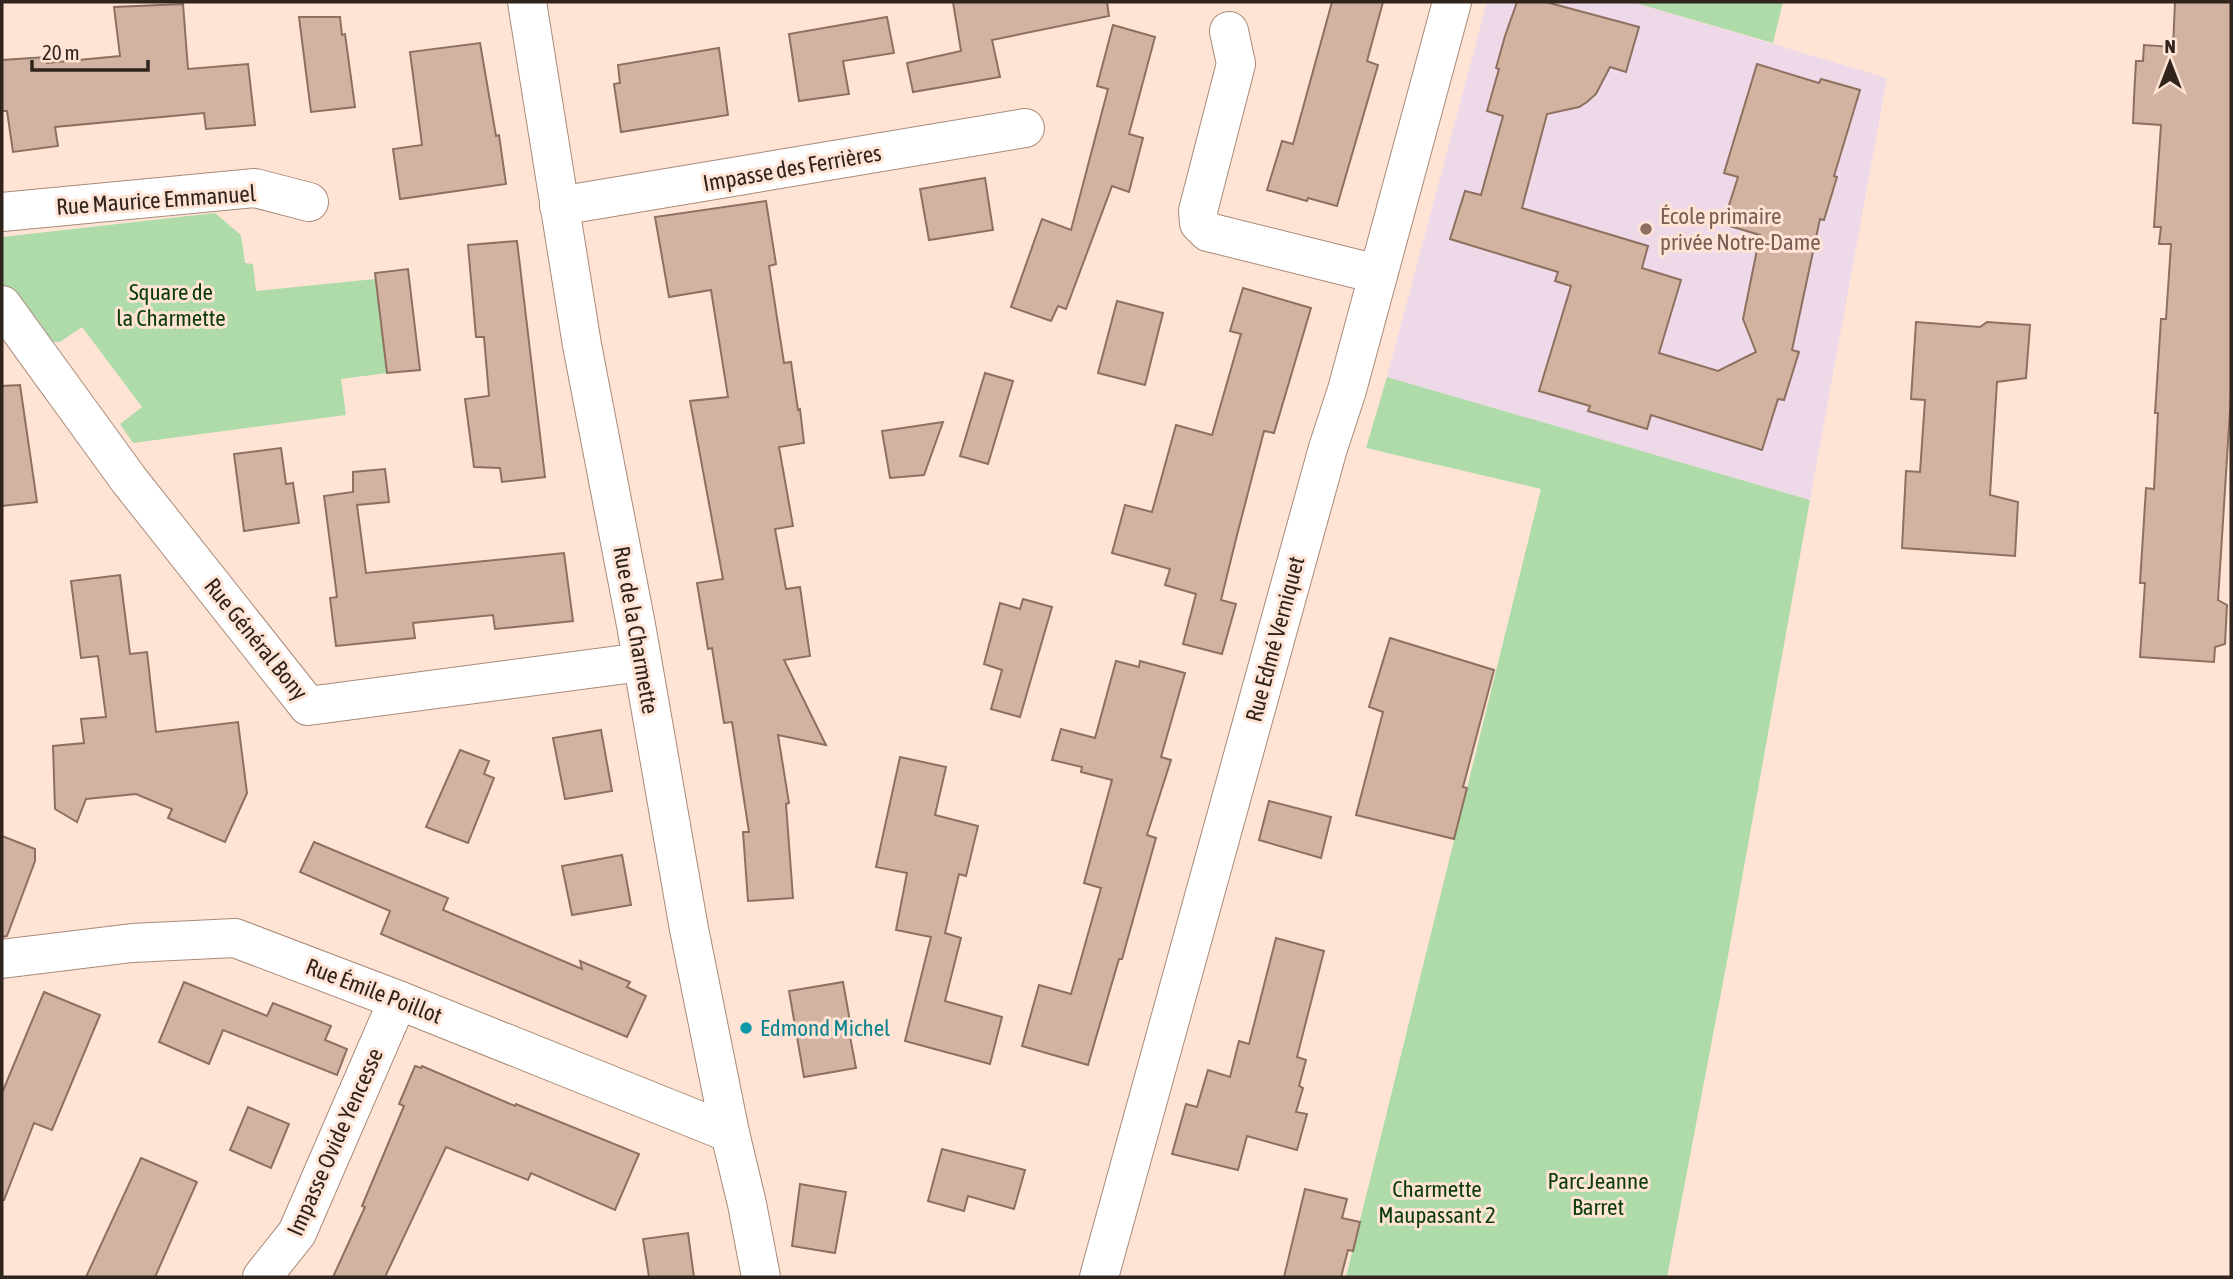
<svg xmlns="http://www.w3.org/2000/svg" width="2233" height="1279" font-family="'Asap Condensed',sans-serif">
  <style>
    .education { fill: #eed9e9 }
    .green { fill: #aedba9 }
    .building { fill: #d2b3a1; stroke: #8d705f; stroke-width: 2 }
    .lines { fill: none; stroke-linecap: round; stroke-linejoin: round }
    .minor-casing { stroke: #a88a79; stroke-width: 40 }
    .minor { stroke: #fff; stroke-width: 38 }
    .education-dot { fill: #8d6e63; stroke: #ffe4d5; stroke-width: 2.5 }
    .culture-dot { fill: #0f9aa8; stroke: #ffe4d5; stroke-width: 2.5 }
    .labels { text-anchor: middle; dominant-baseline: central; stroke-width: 6; stroke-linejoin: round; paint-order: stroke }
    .street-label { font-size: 23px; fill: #30241d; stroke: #ffe4d5 }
    .education-label { font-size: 23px; fill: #785e54; stroke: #ffe4d5; text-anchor: start }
    .park-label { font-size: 23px; fill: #0b3c09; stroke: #ffe4d5 }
    .culture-label { font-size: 23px; fill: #0d838f; stroke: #ffe4d5; text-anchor: start }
  </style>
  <rect width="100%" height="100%" fill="#ffe4d5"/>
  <path class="education" d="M1487 2H1632L1887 78 1810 500 1387 377Z"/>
  <g class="green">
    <path d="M1632 2H1783L1773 43Z"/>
    <path d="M215 213 241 235 245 263 253 264 256 291 375 279 387 373 341 379 346 415 133 443 120 424 142 407 82 327 60 342 2 339V237Z"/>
    <path d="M1387 377 1810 500 1728 956 1667 1277H1346L1541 489 1366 448Z"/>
  </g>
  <g class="building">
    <path d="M953 2H1107L1109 16 992 40 1000 77 913 92 907 63 961 51Z"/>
    <path d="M1332 2H1383L1367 61 1378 65 1337 206 1308 198 1307 201 1267 190 1282 141 1293 144Z"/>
    <path d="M1517 2H1546L1639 27 1626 72 1610 67 1596 94 1587 102 1579 107 1547 114 1522 208 1648 246 1642 268 1681 280 1659 353 1718 371 1756 352 1743 319 1760 235 1723 224 1738 177 1724 173 1757 64 1819 83 1821 79 1860 90 1834 176 1837 177 1824 220 1820 219 1792 350 1799 352 1784 400 1778 399 1762 450 1651 415 1647 429 1588 411 1590 406 1539 391 1571 286 1555 281 1558 272 1450 239 1465 191 1481 195 1503 116 1487 111 1499 69 1496 68 1505 36Z"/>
    <path d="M2175 2H2231V395L2218 600 2227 605 2225 644 2215 647 2214 662 2140 657 2145 583H2140L2146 488 2154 489 2158 413H2155L2161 319H2166L2171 244H2159L2161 227H2154L2161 125 2133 123 2134 98 2136 61H2143L2144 45 2173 47Z"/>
    <path d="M183 4 188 69 248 64 255 125 206 129 204 113 55 127 58 146 13 152 7 111H2V60L46 57 47 63 120 56 114 7Z"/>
    <path d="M299 17H340L342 35 345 34 355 107 311 112Z"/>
    <path d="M887 17 894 53 843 61 849 94 799 101 789 34Z"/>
    <path d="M1113 25 1155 37 1129 134 1143 138 1129 192 1112 186 1066 309 1058 306 1051 321 1011 307 1042 219 1071 230 1108 89 1097 86Z"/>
    <path d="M480 43 496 136 499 135 506 184 400 199 393 149 422 145 410 52Z"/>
    <path d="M719 48 728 115 621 132 614 84 620 83 618 65Z"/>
    <path d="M985 178 993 230 929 240 920 189Z"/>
    <path d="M766 201 776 264 769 266 784 363 791 362 798 410 800 409 804 443 779 447 793 526 775 529 786 589 800 587 810 656 784 660 826 745 778 735 789 803 786 804 793 898 748 901 743 832H749L732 722 724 723 712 648 708 649 697 583 723 579 690 401 728 397 711 290 669 297 655 217Z"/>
    <path d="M517 241 545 477 502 482 500 468 474 467 465 399 489 396 484 337H476L468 245Z"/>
    <path d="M408 269 420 370 387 373 375 273Z"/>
    <path d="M1243 288 1311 308 1274 433 1264 431 1236 539 1221 600 1236 604 1222 654 1183 644 1196 594 1165 585 1170 569 1112 553 1125 505 1152 512 1176 425 1212 435 1241 334 1230 331Z"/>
    <path d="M1117 301 1163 313 1145 385 1098 373Z"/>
    <path d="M1916 322 1980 327 1987 322 2030 325 2026 378 1997 382 1990 495 2018 502 2015 556 1902 548 1906 471 1920 472 1925 400 1911 399Z"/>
    <path d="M985 373 1013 381 988 464 960 456Z"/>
    <path d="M20 385 37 502 2 506V386Z"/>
    <path d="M943 422 924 475 890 478 882 431Z"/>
    <path d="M281 448 286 484 293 483 299 523 244 531 234 454Z"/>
    <path d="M385 469 389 502 357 505 366 573 564 553 573 621 495 629 493 615 413 623 415 638 336 646 330 598 337 597 324 496 353 492V472Z"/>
    <path d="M120 575 130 654 147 652 156 732 238 722 247 793 225 842 168 818 172 809 136 794 86 799 77 822 55 809 53 746 84 743 81 719 106 717 98 656 81 658 71 581Z"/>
    <path d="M1023 599 1052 607 1020 717 991 709 1002 670 984 664 1000 603 1020 609Z"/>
    <path d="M1390 638 1494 670 1463 787 1467 788 1454 839 1356 815 1383 712 1369 707Z"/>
    <path d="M1116 661 1139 667 1140 661 1185 673 1161 757 1171 760 1147 835 1156 838 1122 959H1119L1088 1065 1022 1046 1039 985 1071 994 1101 888 1084 883 1112 780 1081 772 1082 767 1052 760 1061 729 1095 738Z"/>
    <path d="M601 730 612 791 565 799 553 738Z"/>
    <path d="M460 750 489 761 484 774 494 778 468 843 426 827Z"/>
    <path d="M900 757 946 767 935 815 978 826 966 876 959 874 945 933 961 938 945 1001 1002 1017 990 1064 905 1041 931 937 896 930 907 873 876 867Z"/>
    <path d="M1269 801 1331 817 1321 858 1259 840Z"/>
    <path d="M2 836 35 849V861L7 936 2 937Z"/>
    <path d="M314 842 448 898 443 910 582 969 580 961 630 982 627 987 646 996 627 1037 381 934 390 911 300 872Z"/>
    <path d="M622 855 631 905 572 915 562 866Z"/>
    <path d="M1276 938 1324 951 1297 1057 1306 1060 1299 1086 1303 1088 1296 1112 1307 1114 1297 1150 1247 1136 1238 1170 1172 1154 1186 1104 1197 1107 1208 1070 1230 1077 1239 1041 1249 1044Z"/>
    <path d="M184 982 267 1016 273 1003 331 1026 325 1040 347 1049 337 1075 223 1030 209 1064 159 1042Z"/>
    <path d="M843 982 851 1027 848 1026 856 1068 804 1077 789 991Z"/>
    <path d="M44 992 100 1015 52 1130 34 1123 4 1200H2V1093Z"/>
    <path d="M415 1066 421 1068 422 1066 515 1106 516 1104 639 1154 615 1210 531 1173 528 1180 446 1147 385 1277H333L365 1207 362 1206 404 1106 399 1104Z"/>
    <path d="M248 1107 289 1124 271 1168 230 1150Z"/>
    <path d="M942 1149 1025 1170 1014 1209 968 1196 964 1211 928 1201Z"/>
    <path d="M141 1158 197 1182 155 1277H86Z"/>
    <path d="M800 1184 846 1192 835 1253 792 1246Z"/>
    <path d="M1305 1189 1347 1199 1342 1218 1360 1222 1353 1251 1348 1250 1341 1277H1284Z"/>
    <path d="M688 1233 694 1277H649L643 1239Z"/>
  </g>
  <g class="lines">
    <defs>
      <g id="minor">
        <path d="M527 2 582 345 636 625 689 929 730 1133 747 1204 761 1277"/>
        <path d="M1229 31 1236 64 1198 211 1199 223 1208 232 1377 274"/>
        <path d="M559 206 1025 128"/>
        <path d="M2 212 255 188 309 202"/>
        <path d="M2 305 129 480 308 706 642 662"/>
        <path d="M2 959 132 943 235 938 398 1000 730 1133"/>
        <path d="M262 1277 297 1233 398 1000"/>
        <path d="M1099 1277 1328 448 1347 390 1452 2"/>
      </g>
    </defs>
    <use href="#minor" class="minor-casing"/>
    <use href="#minor" class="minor"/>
  </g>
  <circle class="education-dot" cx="1646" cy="229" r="7"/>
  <circle class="culture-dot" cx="746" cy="1028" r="7"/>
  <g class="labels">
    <g class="street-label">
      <text transform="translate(792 168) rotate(-10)">Impasse des Ferrières</text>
      <text transform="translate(156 200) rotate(-4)">Rue Maurice Emmanuel</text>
      <text transform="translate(636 630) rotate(80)">Rue de la Charmette</text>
      <text transform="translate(256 639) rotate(51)">Rue Général Bony</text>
      <text transform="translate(1275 639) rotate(-75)">Rue Edmé Verniquet</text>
      <text transform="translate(374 991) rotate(21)">Rue Émile Poillot</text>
      <text transform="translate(335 1142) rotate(-66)">Impasse Ovide Yencesse</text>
    </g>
    <g class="education-label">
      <text x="1660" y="216">École primaire<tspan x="1660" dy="26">privée Notre-Dame</tspan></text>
    </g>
    <g class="park-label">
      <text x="171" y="292">Square de<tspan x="171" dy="26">la Charmette</tspan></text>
      <text x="1598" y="1181">Parc Jeanne<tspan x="1598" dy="26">Barret</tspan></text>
      <text x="1437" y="1189">Charmette<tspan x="1437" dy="26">Maupassant 2</tspan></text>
    </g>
    <g class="culture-label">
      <text x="760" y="1028">Edmond Michel</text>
    </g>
  </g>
  <rect width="2233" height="1279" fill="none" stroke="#30241d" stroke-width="7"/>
  <g transform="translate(2170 63)" stroke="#ffe4d5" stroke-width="5" paint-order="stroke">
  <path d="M0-5L12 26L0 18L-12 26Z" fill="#30241d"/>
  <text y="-10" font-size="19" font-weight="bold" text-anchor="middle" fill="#30241d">N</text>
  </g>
  <path d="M32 60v10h116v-10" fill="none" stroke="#30241d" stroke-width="3.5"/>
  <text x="42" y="60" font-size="21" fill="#30241d" stroke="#ffe4d5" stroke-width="5" paint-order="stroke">20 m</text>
</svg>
